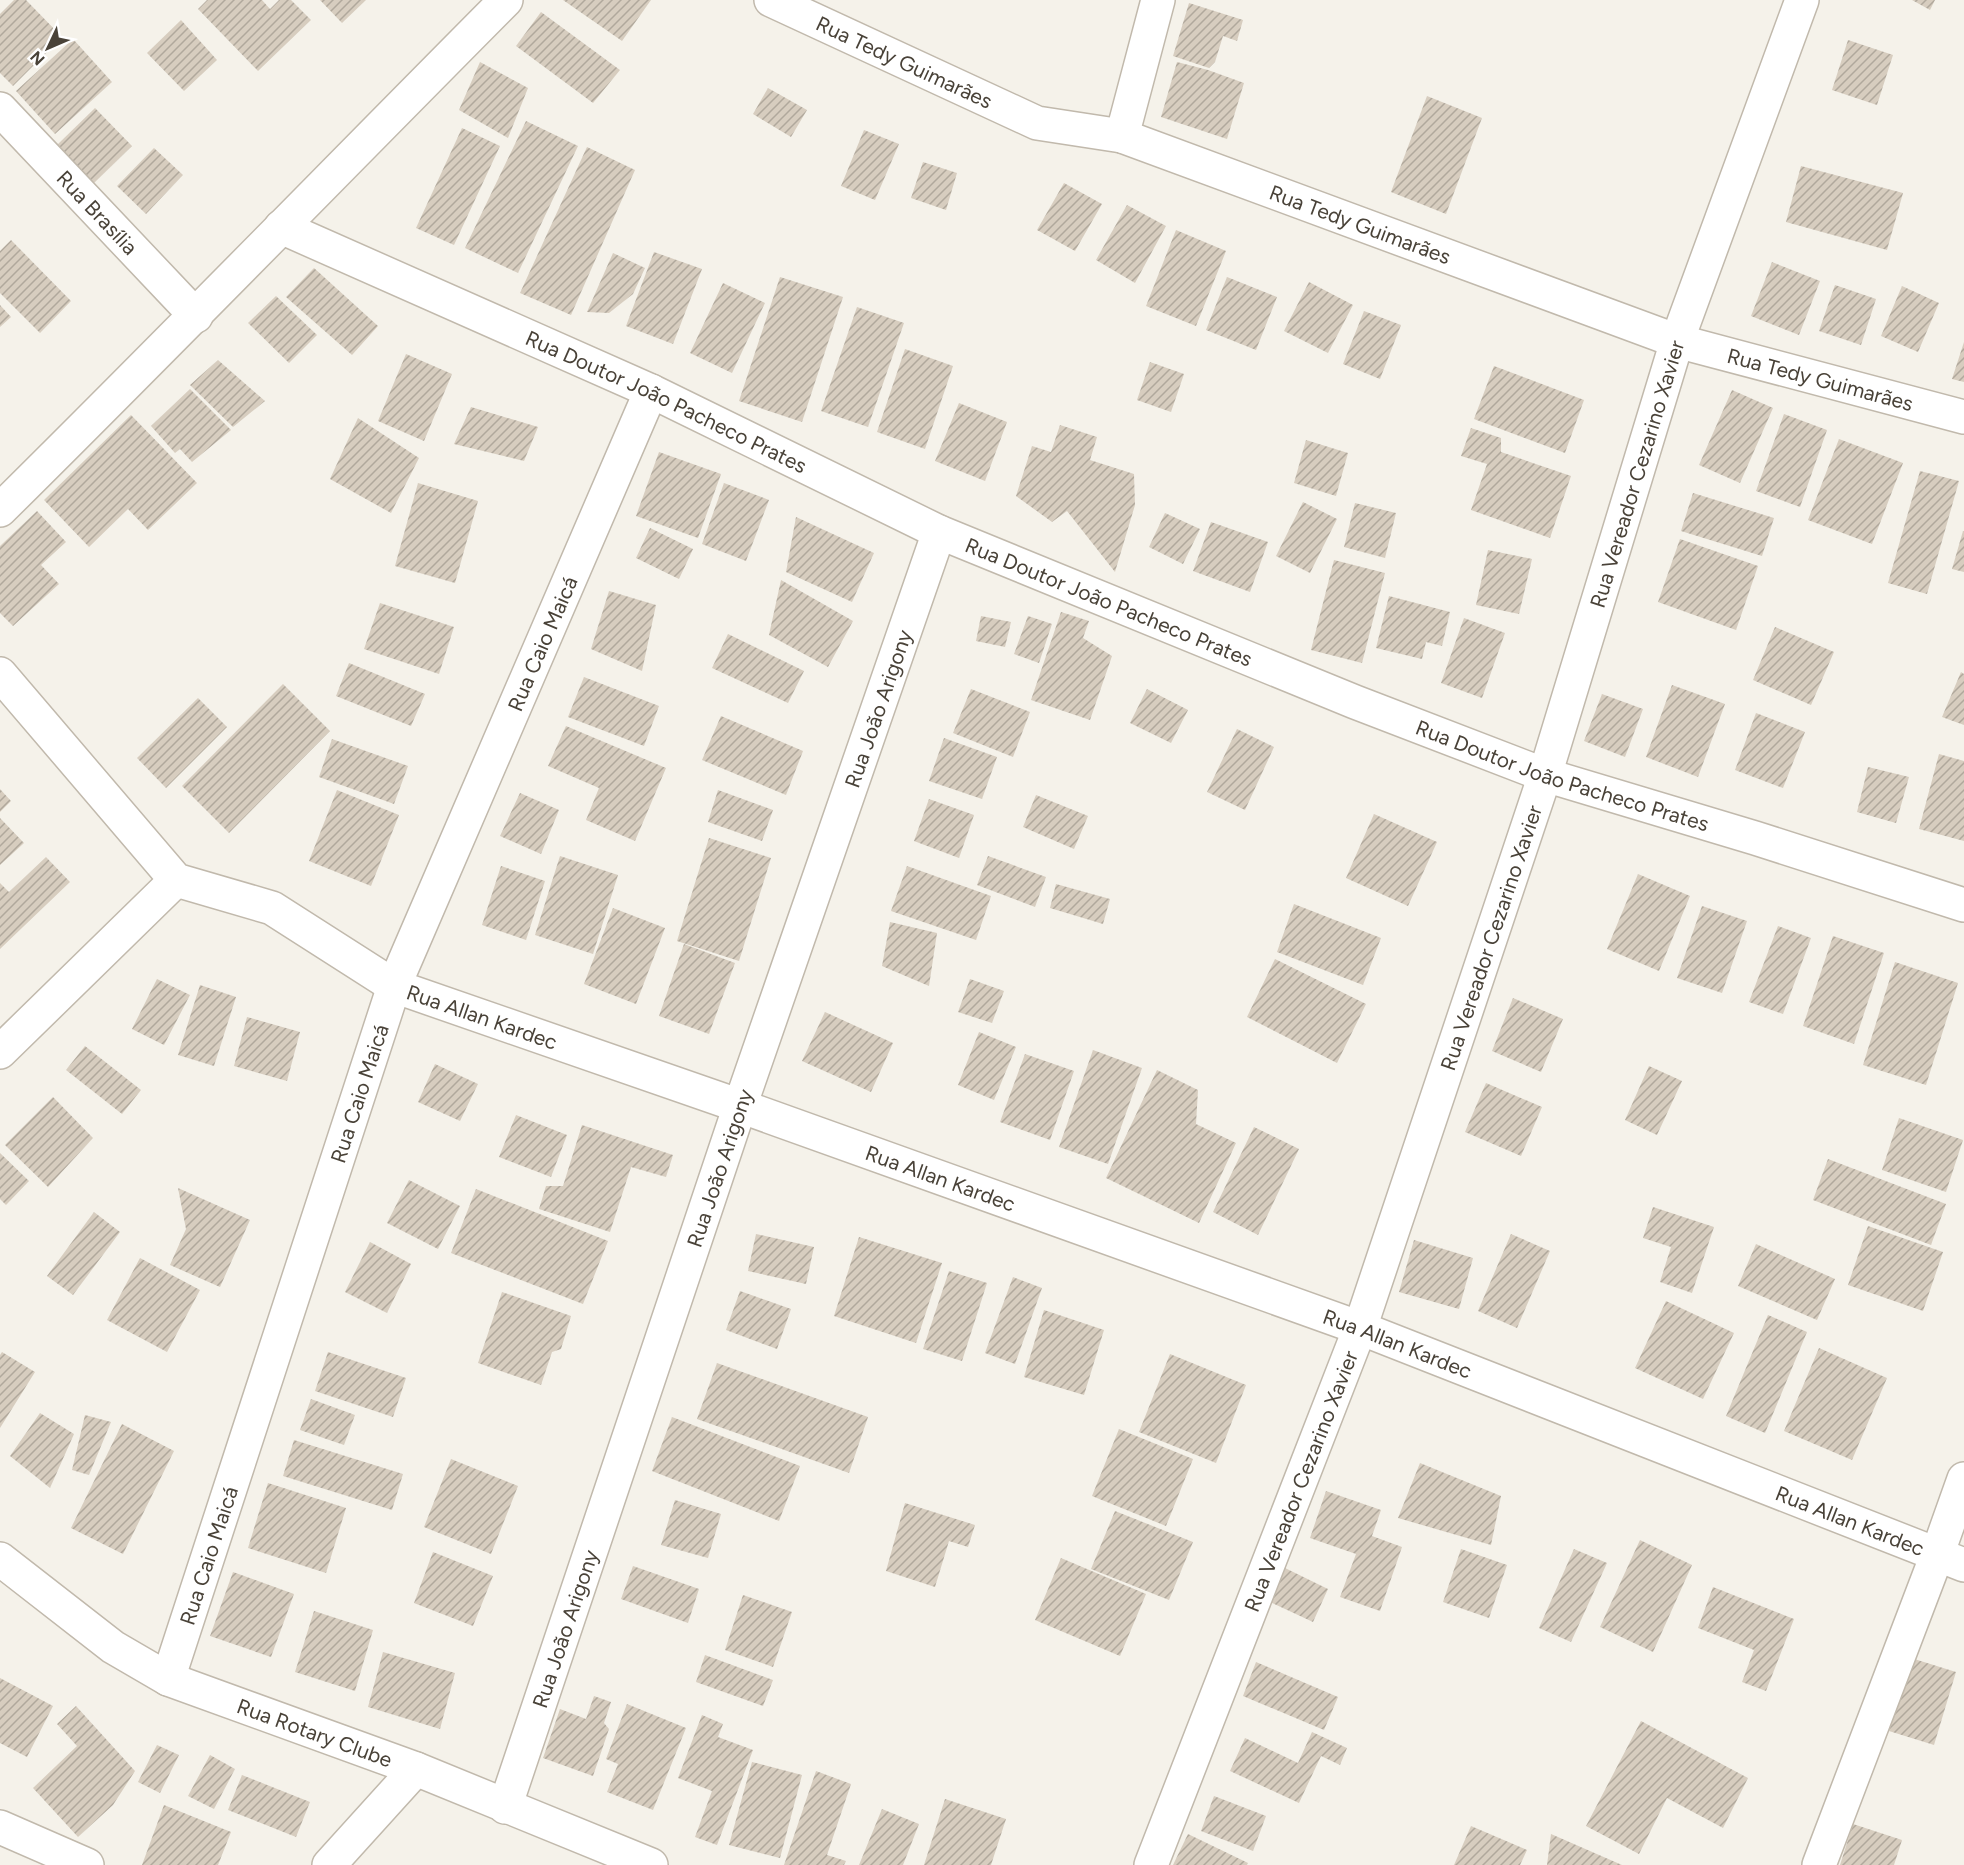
<svg xmlns="http://www.w3.org/2000/svg" width="1964" height="1865" font-family="Figtree,sans-serif">
  <style>
    .building { fill: url(#building-hatch) }
    .lines { fill: none; stroke-linecap: round; stroke-linejoin: round }
    .street-casing { stroke: #c1b9ac; stroke-width: 36 }
    .street { stroke: #fff; stroke-width: 33 }
    .labels { text-anchor: middle; dominant-baseline: central; stroke-width: 4.5; stroke-linejoin: round; paint-order: stroke }
    .street-label { font-size: 21px; fill: #494238; stroke: #fff }
  </style>
  <defs>
    <pattern id="building-hatch" width="6" height="6" patternUnits="userSpaceOnUse" patternTransform="scale(1.5)"><rect width="6" height="6" fill="#d7cdbf"/><path d="M-1 1l2-2M0 6l6-6M5 7l2-2" fill="none" stroke="#b0a89c"/></pattern>
  </defs>
  <rect width="100%" height="100%" fill="#f5f2ea"/>
  <g class="building">
    <path d="M14 0H26L62 37 13 86 0 73V14Z"/>
    <path d="M207 0H262L270 9 279 0H291L311 20 258 71 198 9Z"/>
    <path d="M320 0H366L342 23Z"/>
    <path d="M563 0H651L622 41Z"/>
    <path d="M1912 0H1935L1930 10Z"/>
    <path d="M1189 3 1243 20 1237 41 1223 36 1215 62 1209 68 1173 56Z"/>
    <path d="M541 12 620 70 593 103 516 46Z"/>
    <path d="M181 20 217 60 184 91 147 53Z"/>
    <path d="M73 39 112 82 55 134 16 91Z"/>
    <path d="M1848 40 1893 55 1877 105 1832 90Z"/>
    <path d="M480 62 528 88 508 138 459 110Z"/>
    <path d="M1177 62 1208 70 1244 83 1227 139 1161 117Z"/>
    <path d="M768 88 807 110 791 137 753 114Z"/>
    <path d="M1427 96 1482 118 1446 214 1391 192Z"/>
    <path d="M95 108 132 146 93 184 56 146Z"/>
    <path d="M526 121 578 146 518 273 465 248Z"/>
    <path d="M462 128 500 146 454 245 416 228Z"/>
    <path d="M864 130 899 144 875 200 841 186Z"/>
    <path d="M587 147 635 170 571 315 520 293Z"/>
    <path d="M154 148 183 175 146 214 117 186Z"/>
    <path d="M923 162 957 173 946 210 911 198Z"/>
    <path d="M1801 166 1903 193 1887 250 1786 222Z"/>
    <path d="M1064 183 1102 204 1075 251 1037 230Z"/>
    <path d="M1127 205 1166 226 1135 283 1096 260Z"/>
    <path d="M1176 230 1226 251 1196 326 1146 306Z"/>
    <path d="M11 240 71 301 40 333 0 293V251Z"/>
    <path d="M654 252 702 269 673 344 626 326Z"/>
    <path d="M613 253 645 268 633 294 609 313 587 312Z"/>
    <path d="M1772 262 1820 281 1799 335 1751 316Z"/>
    <path d="M314 268 378 326 352 355 286 297Z"/>
    <path d="M780 277 843 297 802 422 739 401Z"/>
    <path d="M1227 277 1277 297 1256 350 1206 330Z"/>
    <path d="M1309 282 1353 305 1328 353 1284 331Z"/>
    <path d="M723 283 765 303 732 373 690 353Z"/>
    <path d="M1835 285 1876 299 1861 345 1819 331Z"/>
    <path d="M1902 286 1939 303 1918 352 1881 336Z"/>
    <path d="M276 296 317 335 289 363 248 323Z"/>
    <path d="M0 305 11 317 0 327Z"/>
    <path d="M857 307 904 323 868 427 821 411Z"/>
    <path d="M1364 311 1401 325 1380 379 1343 364Z"/>
    <path d="M1964 342V382L1952 379Z"/>
    <path d="M905 349 953 366 925 449 877 432Z"/>
    <path d="M406 354 452 374 424 441 378 421Z"/>
    <path d="M218 360 265 401 233 427 190 385Z"/>
    <path d="M1150 362 1184 374 1171 412 1137 400Z"/>
    <path d="M1494 366 1584 400 1565 453 1474 419Z"/>
    <path d="M190 389 231 430 192 462 180 449 175 453 151 426Z"/>
    <path d="M1732 390 1773 408 1740 483 1699 465Z"/>
    <path d="M959 403 1007 422 985 481 935 461Z"/>
    <path d="M471 407 538 427 524 461 454 444Z"/>
    <path d="M1784 414 1827 430 1800 507 1756 491Z"/>
    <path d="M131 415 197 483 148 530 128 509 89 547 44 500Z"/>
    <path d="M358 418 419 458 391 513 330 479Z"/>
    <path d="M1060 425 1097 437 1090 460 1134 474 1135 505 1115 572 1067 511 1052 522 1016 496 1032 446 1051 452Z"/>
    <path d="M1471 428 1501 438V452L1571 476 1550 538 1471 510 1487 464 1461 456Z"/>
    <path d="M1839 439 1903 463 1872 544 1808 520Z"/>
    <path d="M1306 440 1348 453 1336 496 1294 483Z"/>
    <path d="M659 452 721 474 698 538 636 516Z"/>
    <path d="M1920 471 1959 481 1927 594 1888 583Z"/>
    <path d="M418 483 478 501 455 583 395 566Z"/>
    <path d="M724 483 769 500 746 561 702 544Z"/>
    <path d="M1693 493 1774 518 1762 556 1681 531Z"/>
    <path d="M1303 502 1337 519 1310 573 1276 556Z"/>
    <path d="M1355 503 1396 513 1385 558 1344 547Z"/>
    <path d="M37 511 66 542 41 565 59 584 13 626 0 613V546Z"/>
    <path d="M1165 513 1200 529 1183 564 1149 547Z"/>
    <path d="M796 517 874 553 852 602 786 572Z"/>
    <path d="M1211 522 1268 542 1250 592 1193 571Z"/>
    <path d="M650 528 693 549 679 579 636 558Z"/>
    <path d="M1963 531H1964V572L1952 569Z"/>
    <path d="M1680 539 1758 566 1736 630 1658 602Z"/>
    <path d="M1488 550 1532 559 1519 614 1476 605Z"/>
    <path d="M1334 560 1385 573 1362 663 1311 650Z"/>
    <path d="M781 580 853 621 828 667 769 635Z"/>
    <path d="M609 591 656 605 642 671 591 649Z"/>
    <path d="M1389 596 1450 612 1442 646 1426 642 1422 659 1376 648Z"/>
    <path d="M380 603 454 627 439 674 364 649Z"/>
    <path d="M1061 612 1089 621 1083 638 1112 656 1090 720 1031 700Z"/>
    <path d="M981 616 1011 622 1005 647 976 641Z"/>
    <path d="M1028 616 1052 624 1039 663 1014 654Z"/>
    <path d="M1464 618 1505 633 1482 698 1441 683Z"/>
    <path d="M1775 627 1834 652 1811 705 1753 680Z"/>
    <path d="M728 634 804 671 788 703 712 668Z"/>
    <path d="M349 663 425 694 411 726 336 696Z"/>
    <path d="M1961 672 1964 674V725L1942 717Z"/>
    <path d="M584 677 659 706 644 746 568 717Z"/>
    <path d="M283 684 330 731 229 833 182 786Z"/>
    <path d="M1672 685 1725 704 1698 777 1646 757Z"/>
    <path d="M971 689 1030 712 1013 757 953 733Z"/>
    <path d="M1147 689 1188 710 1171 743 1130 723Z"/>
    <path d="M1602 694 1643 709 1625 757 1584 741Z"/>
    <path d="M198 698 227 727 166 788 137 758Z"/>
    <path d="M1756 713 1805 732 1783 788 1735 770Z"/>
    <path d="M721 716 803 751 786 795 702 760Z"/>
    <path d="M566 726 666 768 635 841 586 820 599 788 548 766Z"/>
    <path d="M1237 729 1274 747 1245 810 1207 792Z"/>
    <path d="M944 738 997 757 982 799 929 781Z"/>
    <path d="M332 739 408 766 394 804 319 777Z"/>
    <path d="M1939 754 1964 761V841L1919 829Z"/>
    <path d="M1868 767 1909 777 1896 823 1857 812Z"/>
    <path d="M0 789 11 801 0 812Z"/>
    <path d="M337 790 399 815 371 886 309 861Z"/>
    <path d="M718 790 773 810 762 841 708 822Z"/>
    <path d="M520 793 559 810 541 854 500 836Z"/>
    <path d="M1036 795 1088 816 1074 849 1023 827Z"/>
    <path d="M929 799 974 815 959 858 914 841Z"/>
    <path d="M1374 814 1437 842 1408 906 1346 878Z"/>
    <path d="M0 818 24 843 0 865Z"/>
    <path d="M709 838 771 858 739 961 677 941Z"/>
    <path d="M560 856 618 875 593 954 535 935Z"/>
    <path d="M988 856 1046 877 1035 907 977 885Z"/>
    <path d="M46 857 70 882 0 949V883L9 892Z"/>
    <path d="M501 866 545 881 526 940 482 925Z"/>
    <path d="M907 866 991 896 976 940 891 911Z"/>
    <path d="M1638 874 1690 896 1659 971 1607 949Z"/>
    <path d="M1056 884 1110 899 1103 924 1050 908Z"/>
    <path d="M1294 904 1381 938 1363 985 1277 952Z"/>
    <path d="M1702 906 1747 921 1722 993 1677 978Z"/>
    <path d="M613 908 665 928 636 1004 584 984Z"/>
    <path d="M890 922 937 933 929 986 882 966Z"/>
    <path d="M1778 926 1811 938 1783 1014 1749 1002Z"/>
    <path d="M1833 936 1884 953 1854 1044 1803 1026Z"/>
    <path d="M684 944 735 963 709 1034 659 1016Z"/>
    <path d="M1275 959 1366 1004 1337 1063 1247 1017Z"/>
    <path d="M1895 962 1958 983 1926 1085 1863 1065Z"/>
    <path d="M157 979 190 995 164 1045 132 1029Z"/>
    <path d="M970 979 1004 991 992 1023 958 1012Z"/>
    <path d="M200 985 236 997 214 1066 178 1055Z"/>
    <path d="M1513 998 1563 1019 1541 1072 1492 1051Z"/>
    <path d="M825 1012 893 1043 871 1092 802 1061Z"/>
    <path d="M247 1017 300 1032 287 1081 234 1066Z"/>
    <path d="M979 1032 1016 1047 994 1100 958 1085Z"/>
    <path d="M85 1046 141 1090 122 1114 66 1070Z"/>
    <path d="M1093 1050 1142 1068 1108 1164 1059 1147Z"/>
    <path d="M1025 1054 1074 1071 1050 1140 1000 1122Z"/>
    <path d="M435 1064 478 1084 460 1121 418 1102Z"/>
    <path d="M1649 1066 1682 1081 1657 1135 1625 1120Z"/>
    <path d="M1157 1070 1198 1090 1196 1124 1236 1143 1199 1223 1106 1178Z"/>
    <path d="M1486 1083 1542 1107 1521 1156 1465 1132Z"/>
    <path d="M53 1097 93 1138 48 1187 5 1145Z"/>
    <path d="M516 1115 567 1135 551 1177 499 1157Z"/>
    <path d="M1899 1118 1963 1140 1946 1192 1882 1170Z"/>
    <path d="M582 1125 673 1155 666 1177 631 1167 610 1232 539 1209 546 1186H563Z"/>
    <path d="M1254 1127 1299 1149 1258 1235 1213 1212Z"/>
    <path d="M0 1153 29 1181 6 1205 0 1199Z"/>
    <path d="M1828 1159 1946 1204 1931 1245 1813 1200Z"/>
    <path d="M409 1180 460 1206 438 1249 387 1223Z"/>
    <path d="M178 1188 250 1220 220 1287 170 1265 186 1229Z"/>
    <path d="M476 1189 608 1241 583 1304 451 1253Z"/>
    <path d="M1653 1207 1714 1227 1692 1293 1660 1282 1671 1247 1643 1238Z"/>
    <path d="M94 1212 120 1232 73 1295 47 1276Z"/>
    <path d="M1868 1226 1943 1252 1923 1311 1848 1285Z"/>
    <path d="M756 1234 814 1247 806 1284 748 1271Z"/>
    <path d="M1511 1234 1550 1251 1517 1328 1478 1311Z"/>
    <path d="M859 1237 942 1263 916 1343 834 1316Z"/>
    <path d="M1414 1240 1473 1258 1459 1309 1399 1292Z"/>
    <path d="M370 1242 411 1264 387 1313 345 1292Z"/>
    <path d="M1756 1244 1835 1279 1817 1320 1738 1286Z"/>
    <path d="M140 1258 200 1290 167 1352 107 1320Z"/>
    <path d="M949 1271 987 1283 962 1361 923 1349Z"/>
    <path d="M1013 1277 1042 1288 1015 1364 985 1353Z"/>
    <path d="M740 1291 791 1309 777 1349 726 1330Z"/>
    <path d="M502 1292 571 1316 561 1349 552 1352 541 1385 478 1363Z"/>
    <path d="M1666 1301 1734 1333 1703 1399 1635 1368Z"/>
    <path d="M1044 1310 1104 1330 1084 1395 1024 1377Z"/>
    <path d="M1768 1315 1807 1332 1765 1433 1726 1416Z"/>
    <path d="M1819 1348 1887 1378 1852 1460 1784 1431Z"/>
    <path d="M2 1352 35 1372 0 1428V1355Z"/>
    <path d="M328 1352 406 1378 393 1417 315 1391Z"/>
    <path d="M1170 1354 1246 1385 1216 1463 1139 1432Z"/>
    <path d="M717 1363 868 1417 849 1473 697 1419Z"/>
    <path d="M311 1399 355 1415 344 1445 300 1430Z"/>
    <path d="M40 1413 74 1434 50 1488 10 1456Z"/>
    <path d="M85 1415 111 1422 89 1475 72 1470Z"/>
    <path d="M672 1417 800 1466 779 1521 652 1471Z"/>
    <path d="M122 1424 174 1451 123 1554 71 1528Z"/>
    <path d="M1119 1429 1193 1459 1166 1526 1092 1496Z"/>
    <path d="M294 1440 403 1474 392 1510 283 1476Z"/>
    <path d="M451 1459 518 1486 491 1554 424 1527Z"/>
    <path d="M1420 1463 1501 1496 1491 1545 1398 1518Z"/>
    <path d="M268 1483 346 1508 326 1573 248 1548Z"/>
    <path d="M1326 1491 1381 1510 1372 1536 1402 1547 1380 1611 1340 1597 1356 1554 1310 1538Z"/>
    <path d="M675 1500 721 1514 708 1558 661 1545Z"/>
    <path d="M905 1503 975 1525 968 1547 949 1541 935 1587 886 1571Z"/>
    <path d="M1115 1511 1193 1542 1169 1600 1091 1569Z"/>
    <path d="M1640 1540 1692 1565 1653 1652 1600 1627Z"/>
    <path d="M1461 1549 1507 1565 1489 1618 1443 1602Z"/>
    <path d="M1574 1549 1607 1563 1571 1642 1539 1628Z"/>
    <path d="M433 1552 493 1576 473 1626 414 1603Z"/>
    <path d="M1061 1558 1146 1594 1120 1656 1035 1620Z"/>
    <path d="M633 1566 699 1589 688 1623 621 1599Z"/>
    <path d="M1285 1568 1328 1589 1313 1622 1270 1602Z"/>
    <path d="M233 1572 294 1594 271 1657 210 1636Z"/>
    <path d="M1713 1587 1794 1619 1766 1691 1742 1682 1754 1650 1698 1628Z"/>
    <path d="M743 1595 792 1612 773 1667 725 1650Z"/>
    <path d="M314 1611 373 1630 355 1691 295 1672Z"/>
    <path d="M383 1652 455 1673 440 1729 368 1707Z"/>
    <path d="M705 1655 773 1680 763 1706 696 1682Z"/>
    <path d="M1911 1658 1956 1672 1934 1745 1889 1731Z"/>
    <path d="M1256 1662 1338 1697 1324 1730 1243 1696Z"/>
    <path d="M0 1678 53 1706 27 1757 0 1743Z"/>
    <path d="M594 1696 611 1702 604 1723 609 1729 593 1776 543 1758 560 1709 586 1719Z"/>
    <path d="M627 1704 686 1728 653 1810 607 1792 618 1764 606 1759Z"/>
    <path d="M76 1706 135 1771 113 1805 78 1837 33 1788 77 1746 57 1724Z"/>
    <path d="M702 1715 723 1724 718 1737 753 1750 717 1845 695 1837 712 1791 678 1778Z"/>
    <path d="M1641 1721 1748 1778 1723 1828 1667 1798 1639 1854 1586 1826Z"/>
    <path d="M1312 1732 1347 1748 1340 1765 1321 1756 1299 1803 1230 1771 1245 1738 1298 1763Z"/>
    <path d="M157 1745 179 1755 160 1793 138 1782Z"/>
    <path d="M210 1755 235 1769 214 1809 188 1796Z"/>
    <path d="M752 1762 802 1775 780 1858 729 1845Z"/>
    <path d="M816 1771 851 1784 827 1855 846 1861 844 1865H784Z"/>
    <path d="M242 1775 310 1802 296 1837 228 1810Z"/>
    <path d="M1214 1796 1266 1816 1253 1851 1201 1831Z"/>
    <path d="M945 1799 1006 1819 991 1865H924Z"/>
    <path d="M164 1805 231 1832 218 1865H142Z"/>
    <path d="M882 1809 919 1824 903 1865H859Z"/>
    <path d="M1853 1824 1902 1840 1894 1865H1840Z"/>
    <path d="M1471 1826 1527 1850 1520 1865H1454Z"/>
    <path d="M1188 1834 1248 1863 1247 1865H1173Z"/>
    <path d="M1551 1834 1622 1865H1547Z"/>
  </g>
  <g class="lines">
    <defs>
      <g id="street">
        <path id="s1" d="M771 0 1037 123 1122 136 1677 341 1964 417"/>
        <path id="s2" d="M0 109 196 316"/>
        <path d="M1122 136 1158 0"/>
        <path id="s3" d="M281 227 651 391 939 532 1355 702 1545 775 1755 838 1964 905"/>
        <path d="M0 510C170 342 337 170 506 0"/>
        <path id="s4" d="M0 674 176 880 272 908 394 986 740 1106 1360 1328 1964 1565"/>
        <path d="M0 1052 176 880"/>
        <path id="s5" d="M0 1559 113 1647 168 1679 416 1769 651 1865"/>
        <path id="s6" d="M168 1679 394 986 651 391"/>
        <path id="s7" d="M505 1807 740 1106 939 532"/>
        <path d="M0 1827 87 1865"/>
        <path d="M329 1865 416 1769"/>
        <path id="s8" d="M1151 1865 1360 1328 1545 775 1677 341 1802 0"/>
        <path d="M1819 1865 1937 1555 1964 1479"/>
      </g>
    </defs>
    <use href="#street" class="street-casing"/>
    <use href="#street" class="street"/>
  </g>
  <g class="labels">
    <g class="street-label">
      <text stroke="none"><textPath href="#s1" startOffset="147">Rua Tedy Guimarães</textPath></text>
      <text stroke="none"><textPath href="#s2" startOffset="142">Rua Brasília</textPath></text>
      <text stroke="none"><textPath href="#s1" startOffset="633">Rua Tedy Guimarães</textPath></text>
      <text stroke="none"><textPath href="#s1" startOffset="1119">Rua Tedy Guimarães</textPath></text>
      <text stroke="none"><textPath href="#s3" startOffset="423">Rua Doutor João Pacheco Prates</textPath></text>
      <text stroke="none"><textPath href="#s8" startOffset="1474">Rua Vereador Cezarino Xavier</textPath></text>
      <text stroke="none"><textPath href="#s3" startOffset="909">Rua Doutor João Pacheco Prates</textPath></text>
      <text stroke="none"><textPath href="#s6" startOffset="1102">Rua Caio Maicá</textPath></text>
      <text stroke="none"><textPath href="#s7" startOffset="1160">Rua João Arigony</textPath></text>
      <text stroke="none"><textPath href="#s3" startOffset="1395">Rua Doutor João Pacheco Prates</textPath></text>
      <text stroke="none"><textPath href="#s8" startOffset="988">Rua Vereador Cezarino Xavier</textPath></text>
      <text stroke="none"><textPath href="#s4" startOffset="609">Rua Allan Kardec</textPath></text>
      <text stroke="none"><textPath href="#s6" startOffset="616">Rua Caio Maicá</textPath></text>
      <text stroke="none"><textPath href="#s7" startOffset="674">Rua João Arigony</textPath></text>
      <text stroke="none"><textPath href="#s4" startOffset="1095">Rua Allan Kardec</textPath></text>
      <text stroke="none"><textPath href="#s4" startOffset="1581">Rua Allan Kardec</textPath></text>
      <text stroke="none"><textPath href="#s8" startOffset="412">Rua Vereador Cezarino Xavier</textPath></text>
      <text stroke="none"><textPath href="#s4" startOffset="2067">Rua Allan Kardec</textPath></text>
      <text stroke="none"><textPath href="#s6" startOffset="130">Rua Caio Maicá</textPath></text>
      <text stroke="none"><textPath href="#s7" startOffset="188">Rua João Arigony</textPath></text>
      <text stroke="none"><textPath href="#s5" startOffset="363">Rua Rotary Clube</textPath></text>
    </g>
  </g>
  <g transform="translate(48 48) rotate(226)" stroke="#ffffff" stroke-width="4.5" paint-order="stroke">
  <path d="M0-4.5L10 22L0 15L-10 22Z" fill="#494238"/>
  <text y="-9" font-size="16" font-weight="bold" text-anchor="middle" fill="#494238">N</text>
  </g>
</svg>
